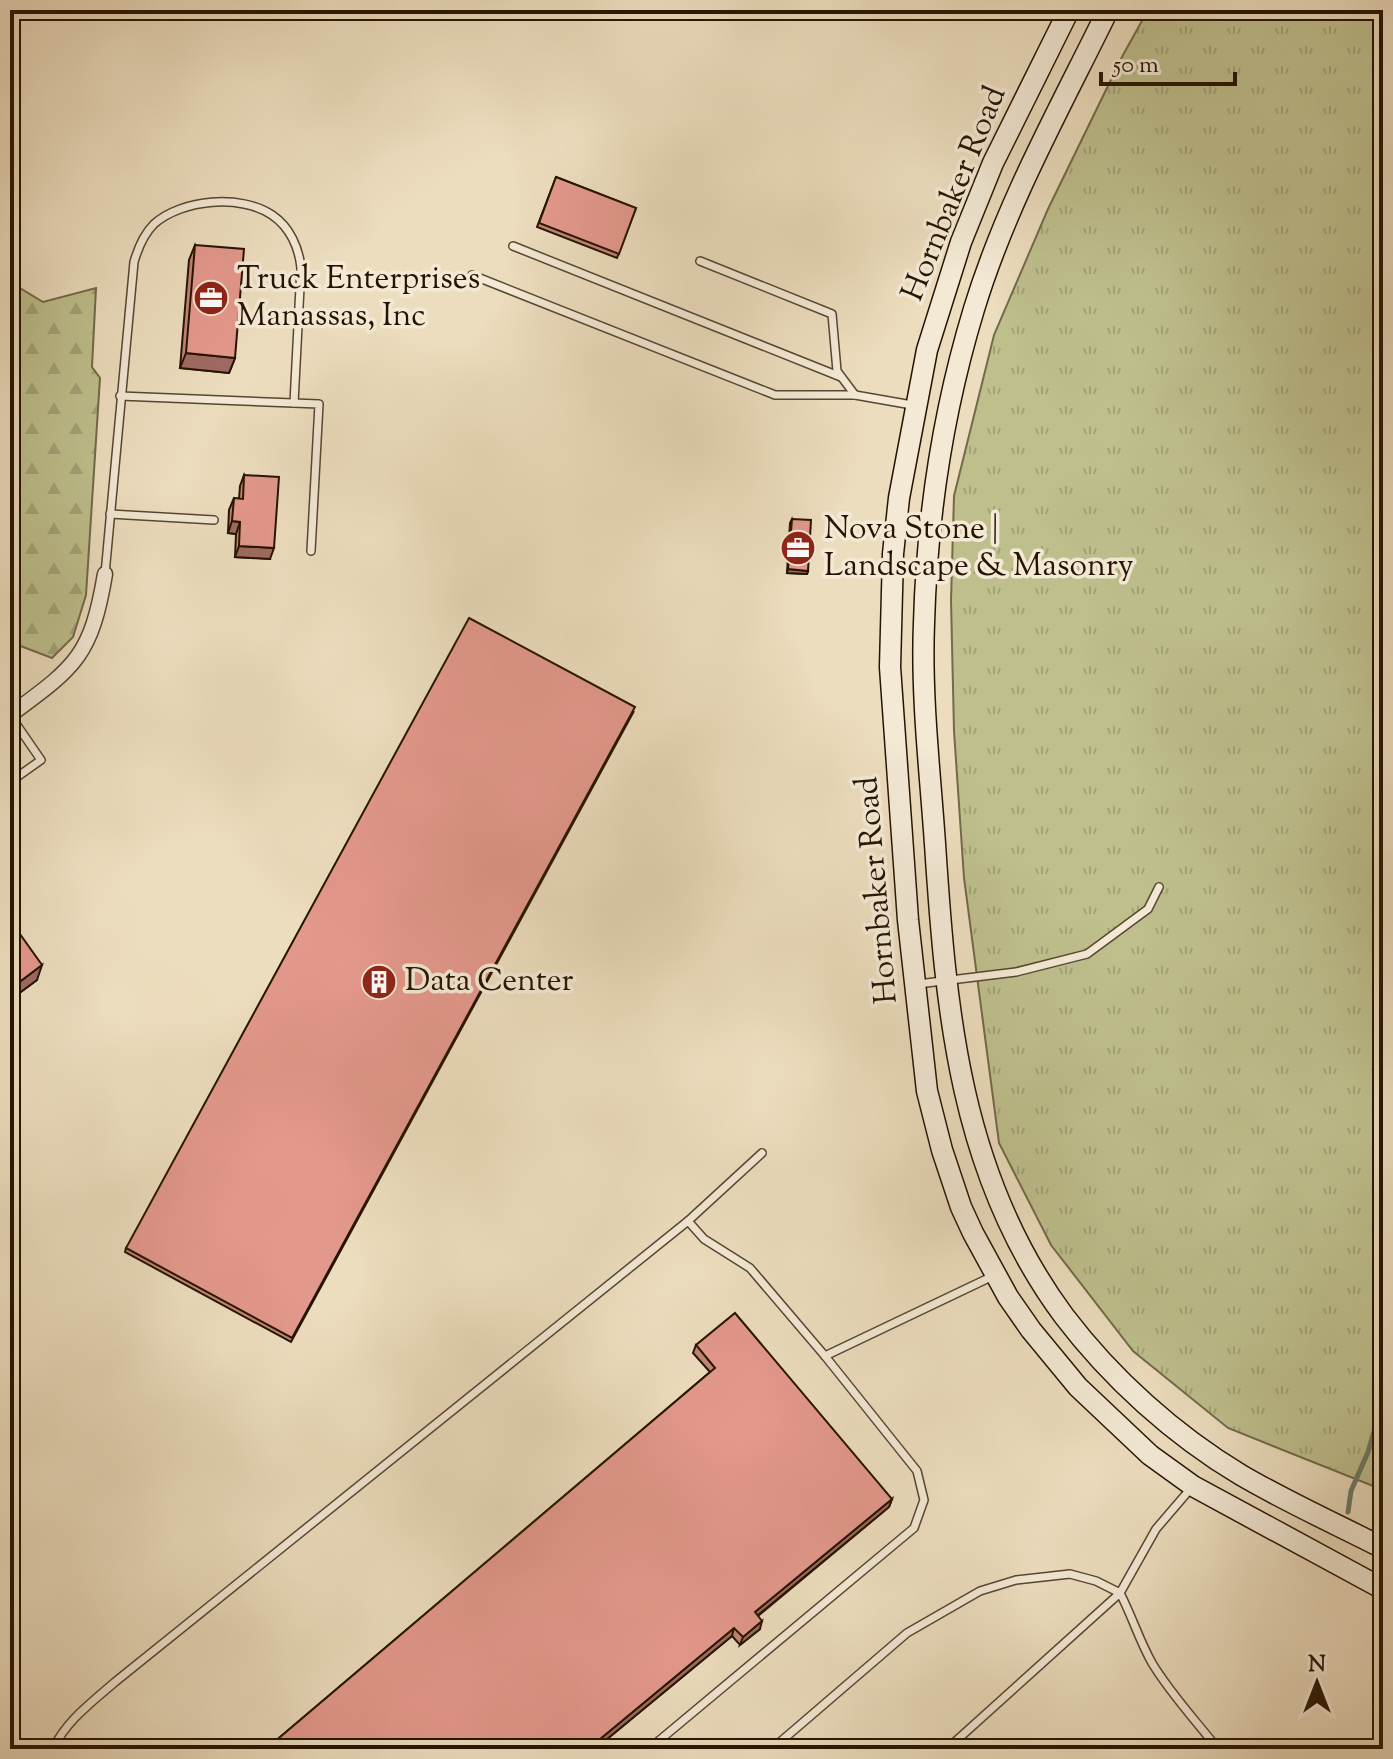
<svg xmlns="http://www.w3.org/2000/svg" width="1393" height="1759" font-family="'Sorts Mill Goudy',serif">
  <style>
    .grass { fill: url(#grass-tufts); stroke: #726a48; stroke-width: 2 }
    .forest { fill: url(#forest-firs); stroke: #726a48; stroke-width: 2 }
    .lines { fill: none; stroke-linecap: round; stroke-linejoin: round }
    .stream { stroke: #6b7969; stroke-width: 5 }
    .lane-casing { stroke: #584631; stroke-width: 10 }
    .street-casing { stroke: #584631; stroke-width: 17 }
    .secondary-casing { stroke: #261402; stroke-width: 23 }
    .lane { stroke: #f3e9d5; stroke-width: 7 }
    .street { stroke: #f3e9d5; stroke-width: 14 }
    .secondary { stroke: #f3e9d5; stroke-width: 20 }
    .wall { fill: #c38378; stroke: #261402; stroke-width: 2 }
    .shaded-wall { fill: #9f6a62; stroke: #261402; stroke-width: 2 }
    .building { fill: #e3988c; stroke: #261402; stroke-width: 2 }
    .labels { text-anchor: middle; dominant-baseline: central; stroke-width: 7; stroke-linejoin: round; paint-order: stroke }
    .street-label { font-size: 32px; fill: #261402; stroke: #f3e9d5 }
    .poi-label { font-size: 32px; fill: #261402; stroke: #f3e9d5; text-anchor: start }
  </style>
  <defs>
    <pattern id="grass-tufts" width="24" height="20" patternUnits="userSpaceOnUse" patternTransform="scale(2)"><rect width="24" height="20" fill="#bebf8d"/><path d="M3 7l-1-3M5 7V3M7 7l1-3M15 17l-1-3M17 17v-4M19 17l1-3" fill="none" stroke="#a3a378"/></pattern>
    <pattern id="forest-firs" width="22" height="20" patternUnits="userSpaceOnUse" patternTransform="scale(2)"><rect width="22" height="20" fill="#bebf8d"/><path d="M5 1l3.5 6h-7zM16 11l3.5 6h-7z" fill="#a3a378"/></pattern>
  </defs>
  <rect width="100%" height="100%" fill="#ecddbe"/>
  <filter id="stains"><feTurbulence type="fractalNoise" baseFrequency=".0025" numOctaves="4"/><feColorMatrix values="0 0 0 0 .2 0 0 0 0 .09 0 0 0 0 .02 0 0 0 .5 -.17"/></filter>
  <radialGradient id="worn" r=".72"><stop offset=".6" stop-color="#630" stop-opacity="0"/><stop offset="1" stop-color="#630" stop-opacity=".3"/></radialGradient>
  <path class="grass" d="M1148 10H1383V1490L1228 1428 1133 1351 1051 1245 999 1143 964 878 954 731 951 600 954 496 994 335 1048 209 1123 55Z"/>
  <path class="forest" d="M10 282 43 302 96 288 92 367 100 378 86 595 73 637 52 658 10 642Z"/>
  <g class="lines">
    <path class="stream" d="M1348 1512 1351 1491 1368 1452 1383 1401"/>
    <defs>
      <g id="lane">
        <path d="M513 246 841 377"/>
        <path d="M700 261 832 314 837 371 855 395"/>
        <path d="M472 275 775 395H855L912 405"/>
        <path d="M120 396 319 404 311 551"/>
        <path d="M110 514 214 520"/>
        <path d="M105 574 134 262C138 248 143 235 154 224 182 199 241 194 272 215 290 227 299 248 301 268L294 403"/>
        <path d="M10 715 41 760 10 782"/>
        <path d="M918 984 1016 972 1087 954 1148 909 1159 887"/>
        <path d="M688 1221 762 1153"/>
        <path d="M825 1356 993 1276"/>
        <path d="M53 1749C66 1721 92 1702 115 1682L688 1221 704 1239 750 1268 825 1356 917 1471 924 1500 914 1528 649 1749"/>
        <path d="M772 1749 907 1633 980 1591 1016 1580 1070 1574 1096 1581 1120 1593 1156 1529 1192 1487"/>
        <path d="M947 1749 1120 1593C1132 1616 1139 1640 1152 1663 1170 1693 1196 1721 1218 1749"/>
      </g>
      <path id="street" d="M10 715C75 667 91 657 105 574"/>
      <g id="secondary">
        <path d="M1069 10 993 163 961 242 927 350 899 498 893 554 890 667 908 920 927 1091 942 1150 961 1207 973 1233 1008 1297 1031 1330 1078 1387 1150 1455 1193 1486 1383 1589"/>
        <path d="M1108 10C1060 108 1006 204 974 309 943 411 927 517 924 623 921 697 930 771 935 844 946 1012 960 1176 1064 1316 1111 1378 1174 1435 1241 1475 1287 1502 1336 1524 1383 1548"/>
      </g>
    </defs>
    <use href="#lane" class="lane-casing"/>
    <use href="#street" class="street-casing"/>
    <use href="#secondary" class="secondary-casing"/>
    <use href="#lane" class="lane"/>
    <use href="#street" class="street"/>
    <use href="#secondary" class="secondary"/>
  </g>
  <g class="wall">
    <path d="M556 177 636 208 617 258 537 227Z"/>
    <path d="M195 245 235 358 229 373 180 368 189 260Z"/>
    <path d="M244 475 270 559 235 557 236 534 228 533 229 510 234 498 239 499 240 486Z"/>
    <path d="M792 519 808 571 807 574 787 573 790 523Z"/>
    <path d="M634 711 291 1342 125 1252 126 1248Z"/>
    <path d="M10 920 37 980 10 1000Z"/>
    <path d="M696 1345 892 1499 889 1507 758 1616 760 1629 740 1645 732 1636 595 1749H266L710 1372 693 1353Z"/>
  </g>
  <g class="shaded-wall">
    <path d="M186 353 235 358 229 373 180 368Z"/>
    <path d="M232 521 240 522 236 534 228 533Z"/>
    <path d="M239 546 274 548 270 559 235 557Z"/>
    <path d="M788 569 808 571 807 574 787 573Z"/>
    <path d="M42 965 37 980 10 1000 14 986Z"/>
    <path d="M892 1499 889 1507 752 1620 755 1612Z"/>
    <path d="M762 1621 760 1629 740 1645 743 1637Z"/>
    <path d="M734 1628 732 1636 595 1749H588Z"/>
  </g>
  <g class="building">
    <path d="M556 177 636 208 619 254 539 223Z"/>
    <path d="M195 245 244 249 235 358 186 353Z"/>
    <path d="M244 475 279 477 274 548 239 546 240 522 232 521 234 498 243 499Z"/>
    <path d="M792 519 811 520 808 571 788 569Z"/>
    <path d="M469 618 635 707 292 1338 126 1248Z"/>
    <path d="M10 920 42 965 14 986 10 981Z"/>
    <path d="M735 1313 892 1499 755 1612 762 1621 743 1637 734 1628 588 1749H266L715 1368 696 1345Z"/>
  </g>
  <defs>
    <symbol id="office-disc" viewBox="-11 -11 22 22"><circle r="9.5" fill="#8f2418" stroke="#f3e9d5"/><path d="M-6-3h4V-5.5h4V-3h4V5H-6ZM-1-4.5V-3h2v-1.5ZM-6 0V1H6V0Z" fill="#fff"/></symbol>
    <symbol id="building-disc" viewBox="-11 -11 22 22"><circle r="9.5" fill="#8f2418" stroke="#f3e9d5"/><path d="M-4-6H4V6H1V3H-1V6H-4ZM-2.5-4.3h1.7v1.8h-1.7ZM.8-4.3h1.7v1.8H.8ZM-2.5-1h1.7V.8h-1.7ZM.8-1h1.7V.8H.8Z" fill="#fff"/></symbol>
  </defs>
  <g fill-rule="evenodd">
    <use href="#office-disc" x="191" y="278" width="40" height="40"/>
    <use href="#office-disc" x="778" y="528" width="40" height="40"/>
    <use href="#building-disc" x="359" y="962" width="40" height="40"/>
  </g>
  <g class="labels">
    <g class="street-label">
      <text transform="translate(955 194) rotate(-68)">Hornbaker Road</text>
      <text transform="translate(878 890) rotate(-95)">Hornbaker Road</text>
    </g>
    <g class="poi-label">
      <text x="237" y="280">Truck Enterprises<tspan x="237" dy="37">Manassas, Inc</tspan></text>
      <text x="824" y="530">Nova Stone |<tspan x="824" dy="37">Landscape &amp; Masonry</tspan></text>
      <text x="405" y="982">Data Center</text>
    </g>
  </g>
  <rect width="1393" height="1759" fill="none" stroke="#ecddbe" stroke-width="40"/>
  <rect x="12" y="12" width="1369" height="1735" fill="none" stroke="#261402" stroke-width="4"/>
  <rect x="20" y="20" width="1353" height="1719" fill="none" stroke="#261402" stroke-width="2"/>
  <g transform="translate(1317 1683)" stroke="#f3e9d5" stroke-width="6" paint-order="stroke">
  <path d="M0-6L14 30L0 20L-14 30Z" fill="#261402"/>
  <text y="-12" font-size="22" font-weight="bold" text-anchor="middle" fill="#261402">N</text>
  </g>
  <path d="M1101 72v12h134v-12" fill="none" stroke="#261402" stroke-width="4"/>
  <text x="1113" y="72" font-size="24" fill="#261402" stroke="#f3e9d5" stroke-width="6" paint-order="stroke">50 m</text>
  <rect width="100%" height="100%" filter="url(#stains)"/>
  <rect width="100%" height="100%" fill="url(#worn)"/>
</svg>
